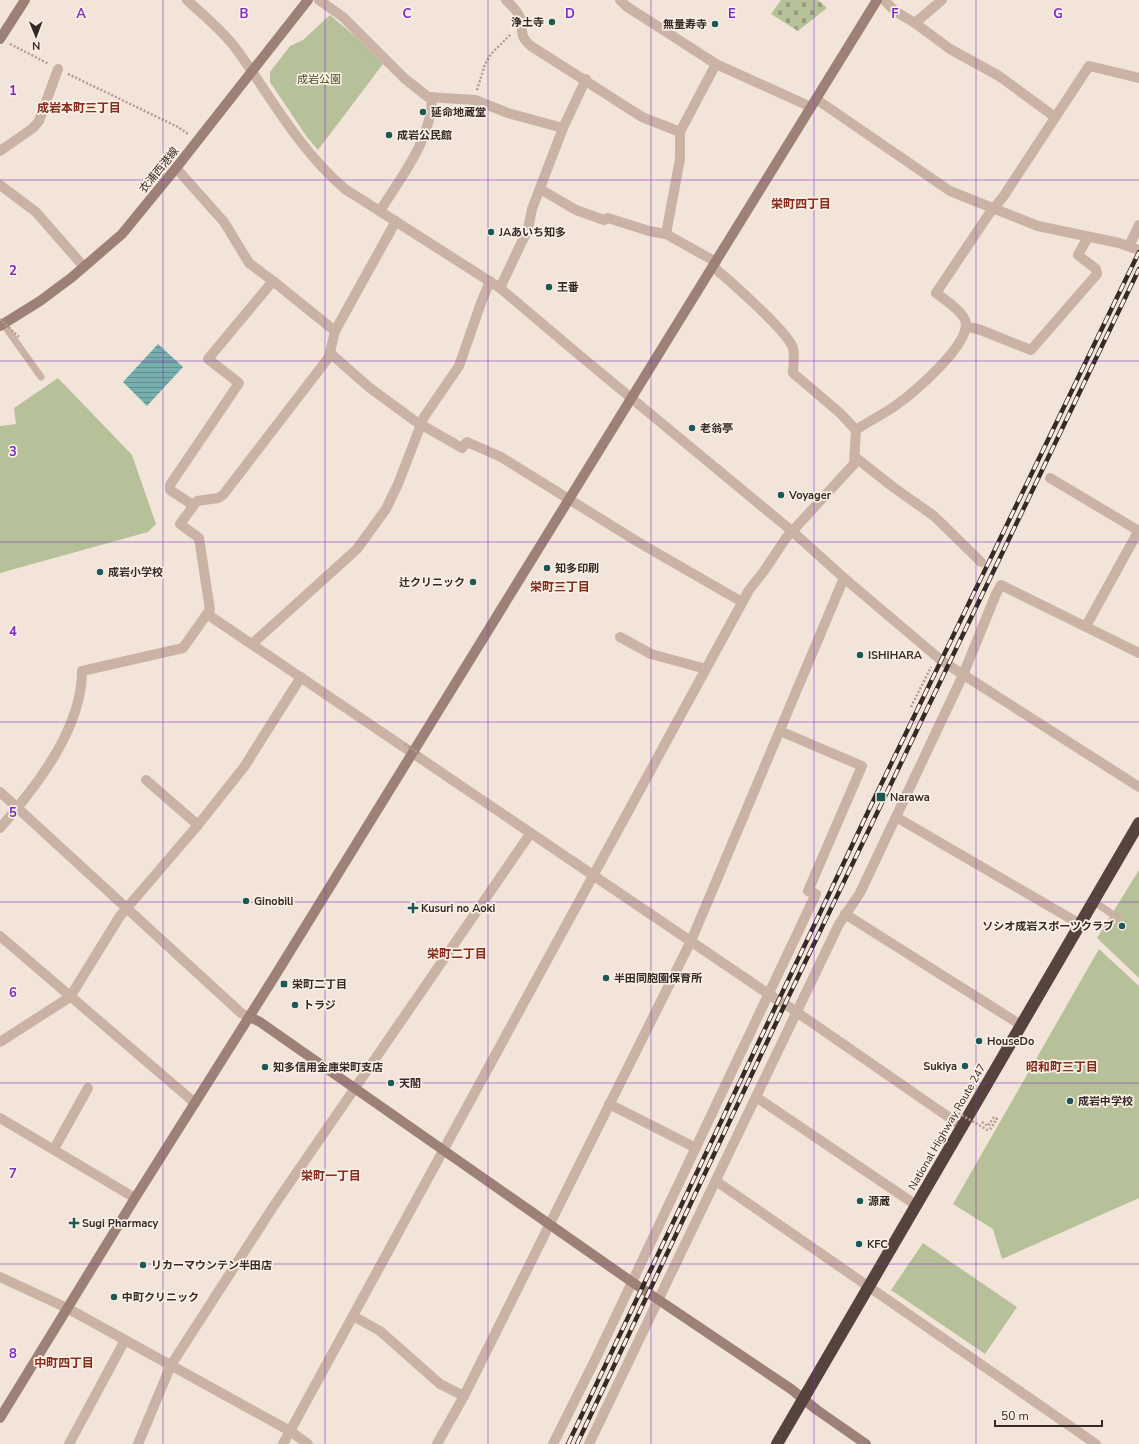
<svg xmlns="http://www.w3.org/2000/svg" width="1139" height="1444" font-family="'Nunito Sans','Noto Sans JP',sans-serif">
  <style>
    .green { fill: #b7c199 }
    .cemetery { fill: url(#cemetery-stones) }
    .water { fill: url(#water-rules) }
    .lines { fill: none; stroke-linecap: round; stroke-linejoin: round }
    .path { stroke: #b69c8f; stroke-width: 2.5; stroke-dasharray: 2 2; stroke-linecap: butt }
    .lane { stroke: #cab2a5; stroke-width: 7 }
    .street { stroke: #cab2a5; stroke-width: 10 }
    .secondary { stroke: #9e8176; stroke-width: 10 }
    .highway { stroke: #57433d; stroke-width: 12 }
    .rail-casing { stroke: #352a26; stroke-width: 4.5 }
    .rail { stroke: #faeee5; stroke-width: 3; stroke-dasharray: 9; stroke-linecap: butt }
    .path-bridge { stroke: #b69c8f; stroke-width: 2.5; stroke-dasharray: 2 2; stroke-linecap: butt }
    .grid { fill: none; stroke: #7b2cbf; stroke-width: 1; stroke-opacity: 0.55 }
    .poi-dot { fill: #1b5856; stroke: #faeee5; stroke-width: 1.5 }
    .labels { text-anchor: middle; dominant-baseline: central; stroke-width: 3.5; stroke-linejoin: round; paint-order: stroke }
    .poi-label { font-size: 11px; font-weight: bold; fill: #352a26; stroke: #faeee5; text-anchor: start }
    .park-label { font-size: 11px; fill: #49542a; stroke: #faeee5 }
    .street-label { font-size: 11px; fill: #352a26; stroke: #faeee5 }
    .neighbourhood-label { font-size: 12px; font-weight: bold; fill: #862d1e; stroke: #faeee5 }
    .grid-label { font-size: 13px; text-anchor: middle; font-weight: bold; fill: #7b2cbf; stroke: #faeee5; stroke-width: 3.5; stroke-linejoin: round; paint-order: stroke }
  </style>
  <defs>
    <pattern id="cemetery-stones" width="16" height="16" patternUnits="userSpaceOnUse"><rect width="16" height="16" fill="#b7c199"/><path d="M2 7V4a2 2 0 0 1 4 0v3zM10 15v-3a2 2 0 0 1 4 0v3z" fill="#969d7d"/></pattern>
    <pattern id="water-rules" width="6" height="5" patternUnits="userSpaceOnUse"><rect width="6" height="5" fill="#77afad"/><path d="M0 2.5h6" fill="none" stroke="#628f8d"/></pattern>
  </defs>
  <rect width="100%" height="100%" fill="#f2e4d9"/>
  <g class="green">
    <path d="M330 15 356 37 383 64 318 150 307 137 270 82V72L290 46 303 40Z"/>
    <path d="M58 378 132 455 156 524 148 532 0 573V426L16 424 14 408Z"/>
    <path d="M1139 870V978L1097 938Z"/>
    <path d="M1099 949 1139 986V1198L1002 1259 993 1229 953 1204Z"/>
    <path d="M923 1243 1017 1307 985 1354 891 1290Z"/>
  </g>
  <path class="cemetery" d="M781 0H818L827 8 798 31 771 14Z"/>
  <path class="water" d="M158 344 183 367 147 406 123 382Z"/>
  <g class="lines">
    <g class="path">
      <path d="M10 44 49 64"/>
      <path d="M68 74 178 127 188 134"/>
      <path d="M477 90 485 64 491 54 511 34"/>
      <path d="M911 707 931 667"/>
      <path d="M982 1122 988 1126 994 1117 997 1119 989 1131"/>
    </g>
    <g class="lane">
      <path d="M4 325 41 377"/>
      <path d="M1093 901 1118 918"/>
    </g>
    <g class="street">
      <path d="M187 0C203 15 224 32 237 50 271 97 299 150 345 189L500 288 578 354 793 532 844 578 942 661 1139 787"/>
      <path d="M319 0 343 17 404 78 428 97 475 100 508 113 563 128"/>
      <path d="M506 0C511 5 518 11 520 18 524 31 518 35 531 46L642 117 680 132"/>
      <path d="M620 0 626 6 716 64 811 107"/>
      <path d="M884 0 895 11 915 23 950 49 999 76 1055 117"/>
      <path d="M915 23 942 0"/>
      <path d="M816 99 950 191 1038 226 1119 243 1139 250"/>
      <path d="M0 151 33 128 39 121 58 69"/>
      <path d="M176 168 224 222 249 263 273 281 335 331"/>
      <path d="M0 185 36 212 84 267"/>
      <path d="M540 189 576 210 604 220 608 218 649 231 666 234 716 262"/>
      <path d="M380 211C401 177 432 139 432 97"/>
      <path d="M666 234 680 159V132L716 64"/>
      <path d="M1129 246 1139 225"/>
      <path d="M713 267C728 279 788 332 793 348 795 355 793 366 793 373L840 413 856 430"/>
      <path d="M500 288 528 229 532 209 563 128 586 79"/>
      <path d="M967 327 978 329 1031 350 1097 274 1096 269 1078 255 1088 237"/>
      <path d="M330 353 370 388 415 421 462 448 467 442 501 457 638 542 742 602"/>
      <path d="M855 457 893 487 934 516 981 562"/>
      <path d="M1050 478 1139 531"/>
      <path d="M193 505 170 490V485L239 383 208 359 273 281"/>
      <path d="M207 614 779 1001 785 1004 963 1127"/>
      <path d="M1086 626 1139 530"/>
      <path d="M620 637 651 654 706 669"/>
      <path d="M252 644 357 549 386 509 398 484 424 417 459 366 481 303 490 281"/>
      <path d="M146 780 198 825"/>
      <path d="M0 792 241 1013 250 1017"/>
      <path d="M896 817 1080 924"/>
      <path d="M0 828C37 786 82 728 82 671L183 648 207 614 210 610 199 538 180 524 197 501 218 498 223 495 329 357 335 331 396 221"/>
      <path d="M845 914 1021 1025"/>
      <path d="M0 936 195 1103"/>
      <path d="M0 1042 70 997 120 916 198 825 244 767 301 677"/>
      <path d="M756 1097 916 1205"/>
      <path d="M609 1104 696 1148"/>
      <path d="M0 1118 135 1198"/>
      <path d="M54 1149 88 1088"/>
      <path d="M716 1181 1096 1444"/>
      <path d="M0 1277 67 1308 290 1431 308 1444"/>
      <path d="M353 1316 380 1331 440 1384 464 1396"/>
      <path d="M69 1444 125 1340"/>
      <path d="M138 1444 171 1365 273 1207 530 834"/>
      <path d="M283 1444 749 590 764 571 786 538 854 464 856 430C869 421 882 415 895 406 912 394 974 342 965 320 961 310 945 300 936 293L989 214 1003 197 1089 66 1139 78"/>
      <path d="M437 1444 464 1396 691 941 844 578"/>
      <path d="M553 1444 597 1356 816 894 808 891 862 766 780 731"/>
      <path d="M589 1444 839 924 860 893 963 675 996 594 1001 585 1139 653"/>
    </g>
    <g class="secondary">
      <path d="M0 39 25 0"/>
      <path d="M0 326 40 301 71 278 122 234 176 168 308 0"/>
      <path d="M250 1017 260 1022 632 1282 791 1389 817 1410 866 1444"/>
      <path d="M0 1418 135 1198 273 979 877 0"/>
    </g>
    <path class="highway" d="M777 1444 1139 823"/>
    <defs>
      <g id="rail">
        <path d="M568 1444 876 795 1139 252"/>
        <path d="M577 1444 785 1004 1139 269"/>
      </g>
    </defs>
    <use href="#rail" class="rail-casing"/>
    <use href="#rail" class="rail"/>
    <g class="path-bridge">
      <path d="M0 319 19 337"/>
      <path d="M405 744 422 755"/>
      <path d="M955 1111 989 1131"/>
    </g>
  </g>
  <path class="grid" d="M163 0V1444M325 0V1444M488 0V1444M651 0V1444M814 0V1444M976 0V1444M0 180H1139M0 361H1139M0 542H1139M0 722H1139M0 902H1139M0 1083H1139M0 1264H1139"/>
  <g class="poi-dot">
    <circle cx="552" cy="22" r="4"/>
    <circle cx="715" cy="24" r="4"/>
    <circle cx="423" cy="112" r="4"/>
    <circle cx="389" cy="135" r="4"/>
    <circle cx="491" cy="232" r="4"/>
    <circle cx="549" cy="287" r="4"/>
    <circle cx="692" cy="428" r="4"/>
    <circle cx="781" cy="495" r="4"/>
    <circle cx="547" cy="568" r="4"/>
    <circle cx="100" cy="572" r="4"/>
    <circle cx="473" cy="582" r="4"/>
    <circle cx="860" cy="655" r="4"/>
    <rect x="876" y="792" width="10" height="10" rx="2"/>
    <circle cx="246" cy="901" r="4"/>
    <path d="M411 902h4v4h4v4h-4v4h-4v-4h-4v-4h4z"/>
    <circle cx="1122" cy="926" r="4"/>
    <circle cx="606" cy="978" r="4"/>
    <rect x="280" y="980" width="8" height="8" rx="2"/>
    <circle cx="295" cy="1005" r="4"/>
    <circle cx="979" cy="1041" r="4"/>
    <circle cx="965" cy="1066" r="4"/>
    <circle cx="265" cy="1067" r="4"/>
    <circle cx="391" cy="1083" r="4"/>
    <circle cx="1070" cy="1101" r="4"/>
    <circle cx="860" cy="1201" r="4"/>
    <path d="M72 1217h4v4h4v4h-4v4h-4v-4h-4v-4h4z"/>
    <circle cx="859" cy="1244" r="4"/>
    <circle cx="143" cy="1265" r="4"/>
    <circle cx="114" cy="1297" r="4"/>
  </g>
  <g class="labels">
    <g class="poi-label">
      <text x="544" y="22" text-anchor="end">浄土寺</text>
      <text x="707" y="24" text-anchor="end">無量寿寺</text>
      <text x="431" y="112">延命地蔵堂</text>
      <text x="397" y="135">成岩公民館</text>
      <text x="499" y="232">JAあいち知多</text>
      <text x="557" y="287">王番</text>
      <text x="700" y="428">老翁亭</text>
      <text x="789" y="495">Voyager</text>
      <text x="555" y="568">知多印刷</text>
      <text x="108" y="572">成岩小学校</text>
      <text x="465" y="582" text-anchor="end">辻クリニック</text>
      <text x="868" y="655">ISHIHARA</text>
      <text x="890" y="797">Narawa</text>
      <text x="254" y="901">Ginobili</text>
      <text x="421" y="908">Kusuri no Aoki</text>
      <text x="1114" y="926" text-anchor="end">ソシオ成岩スポーツクラブ</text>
      <text x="614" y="978">半田同胞園保育所</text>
      <text x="292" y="984">栄町二丁目</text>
      <text x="303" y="1005">トラジ</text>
      <text x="987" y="1041">HouseDo</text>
      <text x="957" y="1066" text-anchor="end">Sukiya</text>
      <text x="273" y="1067">知多信用金庫栄町支店</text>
      <text x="399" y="1083">天閣</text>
      <text x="1078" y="1101">成岩中学校</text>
      <text x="868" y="1201">源蔵</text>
      <text x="82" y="1223">Sugi Pharmacy</text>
      <text x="867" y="1244">KFC</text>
      <text x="151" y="1265">リカーマウンテン半田店</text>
      <text x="122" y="1297">中町クリニック</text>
    </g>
    <g class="park-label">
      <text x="319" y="79">成岩公園</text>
    </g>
    <g class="street-label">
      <text transform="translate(159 170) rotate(-51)">衣浦西港線</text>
      <text transform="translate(947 1127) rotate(-60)">National Highway Route 247</text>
    </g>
    <g class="neighbourhood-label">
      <text x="79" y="108">成岩本町三丁目</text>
      <text x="801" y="204">栄町四丁目</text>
      <text x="560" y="587">栄町三丁目</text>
      <text x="457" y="954">栄町二丁目</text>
      <text x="1062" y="1067">昭和町三丁目</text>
      <text x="331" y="1176">栄町一丁目</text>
      <text x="64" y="1363">中町四丁目</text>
    </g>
  </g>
  <g class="grid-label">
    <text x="81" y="18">A</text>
    <text x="244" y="18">B</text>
    <text x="407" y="18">C</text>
    <text x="570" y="18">D</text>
    <text x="732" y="18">E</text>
    <text x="895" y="18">F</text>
    <text x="1058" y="18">G</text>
    <text x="13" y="95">1</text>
    <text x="13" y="275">2</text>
    <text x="13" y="456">3</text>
    <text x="13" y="636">4</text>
    <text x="13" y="817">5</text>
    <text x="13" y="997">6</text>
    <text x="13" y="1178">7</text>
    <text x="13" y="1358">8</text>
  </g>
  <g transform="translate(36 36) rotate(179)" stroke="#faeee5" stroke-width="3" paint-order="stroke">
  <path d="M0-3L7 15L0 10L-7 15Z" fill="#352a26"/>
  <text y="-6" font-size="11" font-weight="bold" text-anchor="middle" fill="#352a26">N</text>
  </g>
  <path d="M995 1420v6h107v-6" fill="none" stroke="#352a26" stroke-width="2"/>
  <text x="1001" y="1420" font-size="12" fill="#352a26" stroke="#faeee5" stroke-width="3" paint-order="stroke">50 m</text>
</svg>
